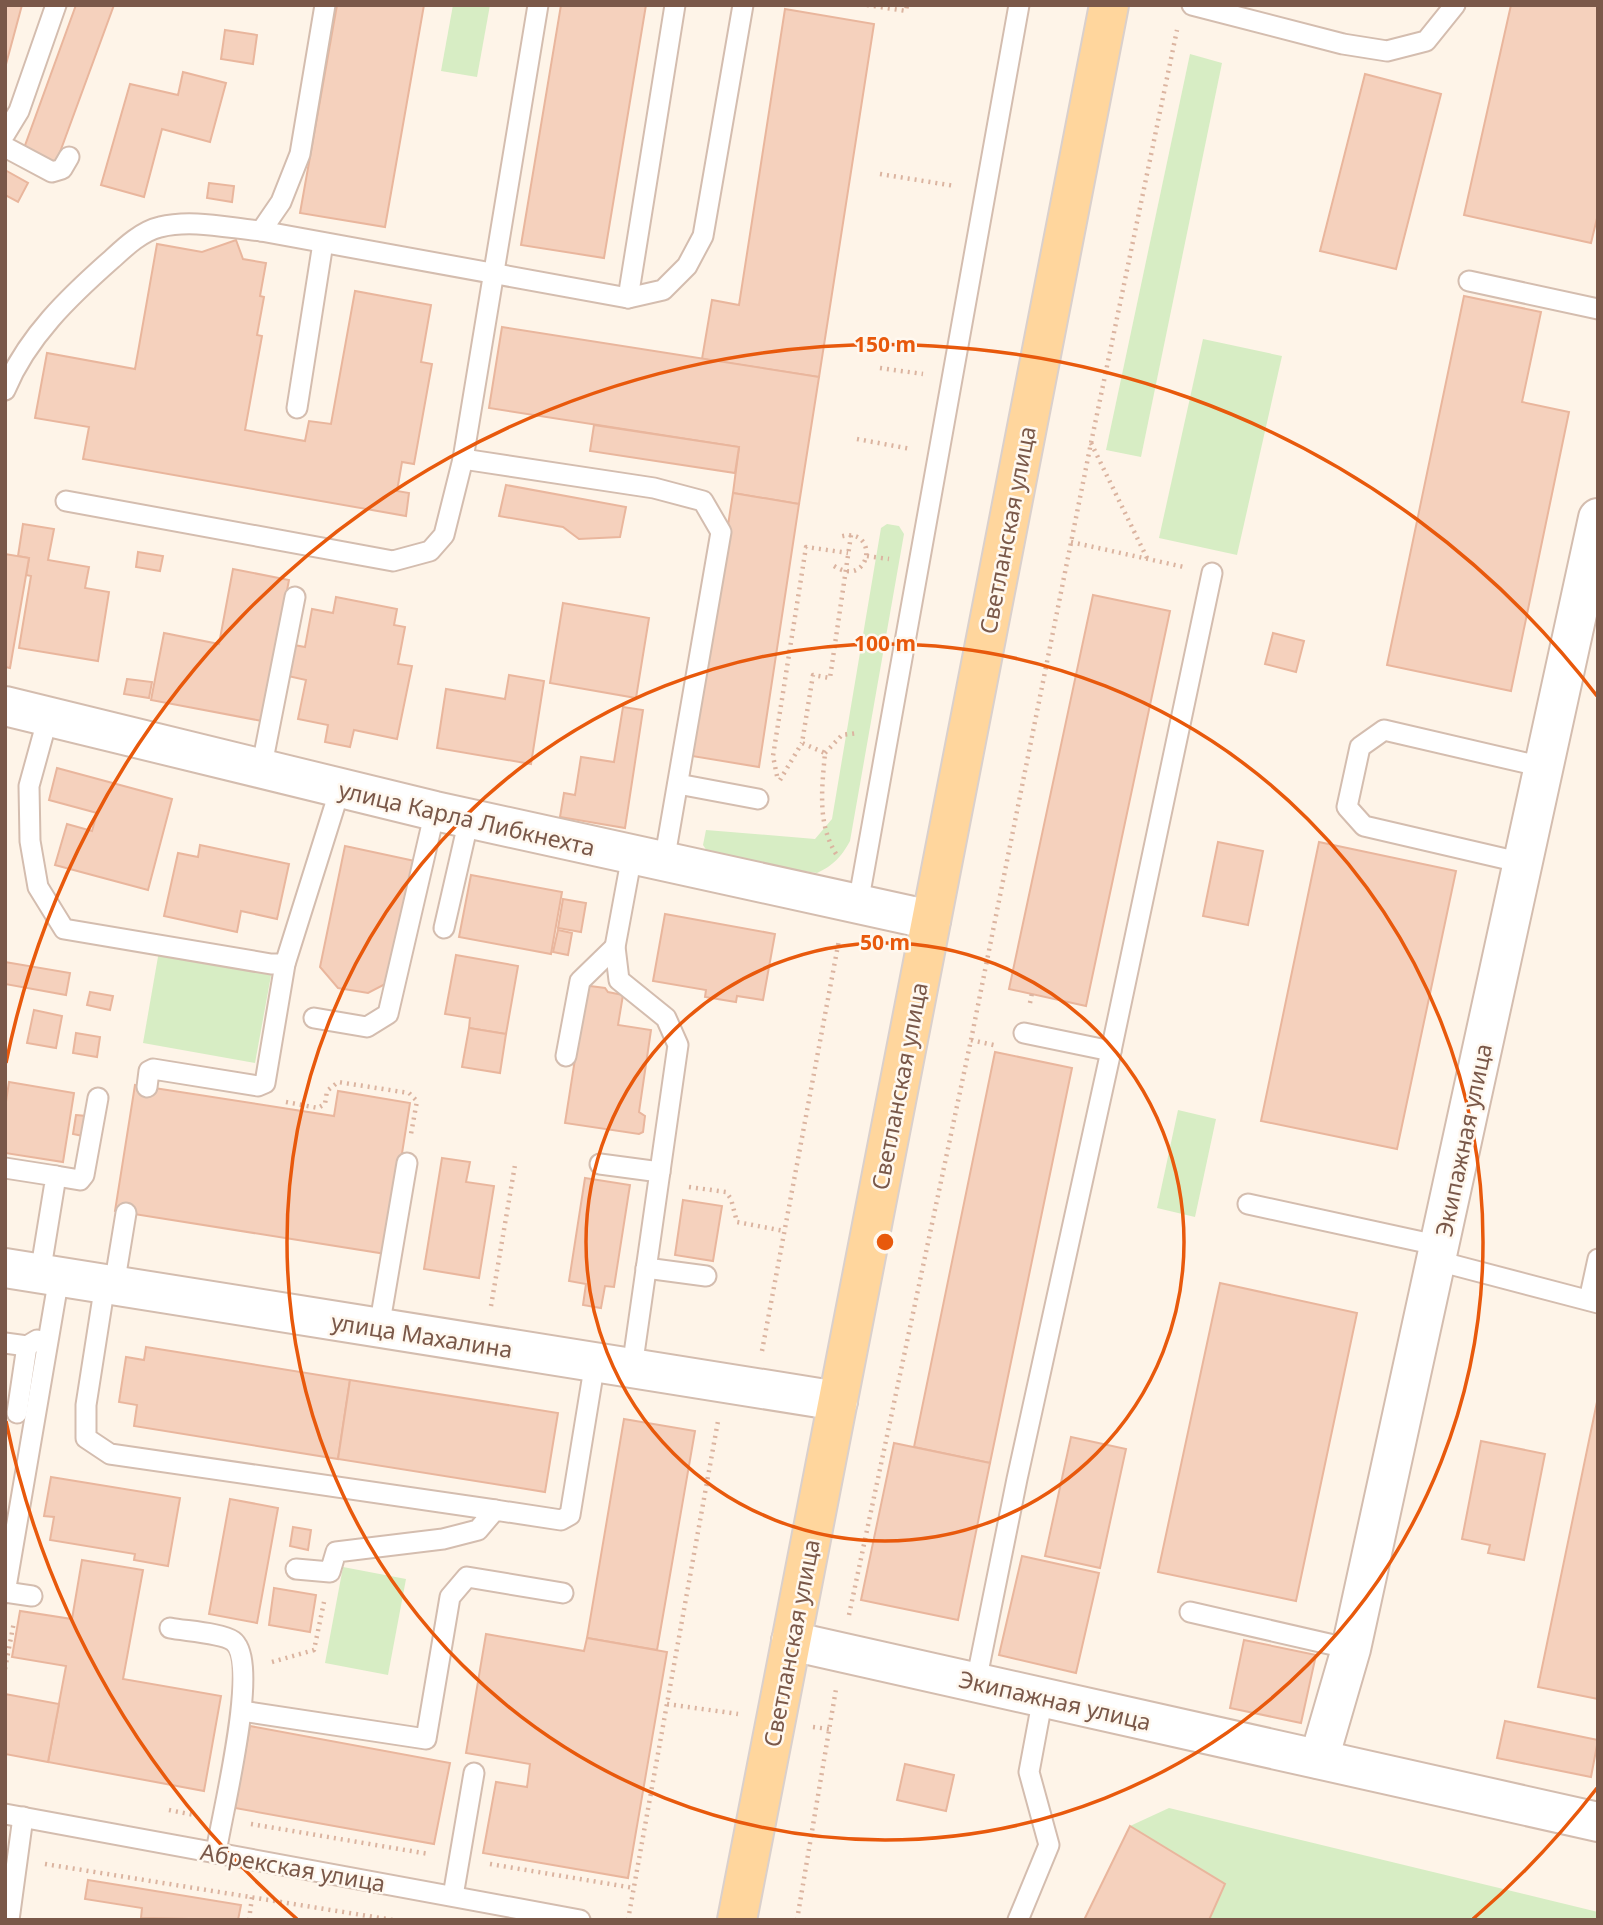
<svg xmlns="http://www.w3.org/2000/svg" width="1603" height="1925" font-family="'Noto Sans',sans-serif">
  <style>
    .green { fill: #d7edc4 }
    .building { fill: #f5d1bd; stroke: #e9b69d; stroke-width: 2 }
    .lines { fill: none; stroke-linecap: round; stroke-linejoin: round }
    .service-casing { stroke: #d4bdaf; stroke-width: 23 }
    .minor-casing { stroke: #d4bdaf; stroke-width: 42 }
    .primary-casing { stroke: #dad0cc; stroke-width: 42 }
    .path { stroke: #dbb4a0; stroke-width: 4.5; stroke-dasharray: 2 5; stroke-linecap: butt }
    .service { stroke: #fff; stroke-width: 19 }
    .minor { stroke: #fff; stroke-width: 38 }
    .primary { stroke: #ffd69d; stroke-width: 38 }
    .ring { fill: none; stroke: #e8590c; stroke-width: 3.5 }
    .labels { text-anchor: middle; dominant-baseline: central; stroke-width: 5; stroke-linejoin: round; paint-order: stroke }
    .street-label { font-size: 23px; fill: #7a5849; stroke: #fff8ef }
    .centre { fill: #e8590c; stroke: #fff8ef; stroke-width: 3.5 }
    .ring-label { font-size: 21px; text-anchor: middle; font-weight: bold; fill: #e8590c; stroke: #fff8ef; stroke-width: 5; stroke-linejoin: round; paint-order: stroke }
  </style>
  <rect width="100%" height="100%" fill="#fef4e8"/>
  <g class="green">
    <path d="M453 5H490L477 77 441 71Z"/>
    <path d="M1190 54 1222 63 1141 457 1106 450Z"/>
    <path d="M1203 339 1282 356 1237 555 1159 538Z"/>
    <path d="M887 524 899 526 904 534 850 841C841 857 834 865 817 873L715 858 709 854 703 845 706 830 815 839 832 819 881 528Z"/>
    <path d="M159 951 272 970 255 1063 143 1043Z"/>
    <path d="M1178 1110 1216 1119 1195 1217 1157 1208Z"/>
    <path d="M343 1567 406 1579 388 1675 325 1663Z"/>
    <path d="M1169 1808 1598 1912V1920H1084L1130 1826Z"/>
  </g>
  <g class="building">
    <path d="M5 5H22L5 68Z"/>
    <path d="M76 5H114L56 163 23 151Z"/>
    <path d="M337 5H424L385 227 300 213Z"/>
    <path d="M561 5H646L604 258 521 245Z"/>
    <path d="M1511 5H1598V214L1591 243 1464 215Z"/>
    <path d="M785 9 874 24 819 377 702 359 712 300 739 305Z"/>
    <path d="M225 30 257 35 253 64 221 59Z"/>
    <path d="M183 72 226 83 210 142 162 129 144 197 101 185 130 84 178 95Z"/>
    <path d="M1365 74 1441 94 1396 269 1320 251Z"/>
    <path d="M5 170 28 183 18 202 5 195Z"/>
    <path d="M209 183 234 186 232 202 207 198Z"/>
    <path d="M236 240 243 259 266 263 260 296 264 297 257 335 262 336 245 430 305 441 309 421 331 424 355 291 431 305 421 362 432 364 414 464 402 462 397 491 409 493 406 516 83 459 89 427 35 418 47 353 135 369 157 244 202 252Z"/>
    <path d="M1464 296 1541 312 1522 402 1569 412 1511 691 1387 665Z"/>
    <path d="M502 327 819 377 799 504 733 493 739 447 489 408Z"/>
    <path d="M594 425 739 447 735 473 590 451Z"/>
    <path d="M506 485 626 507 620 537 579 539 563 527 499 516Z"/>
    <path d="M733 493 799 504 759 767 692 756Z"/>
    <path d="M23 524 54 529 48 560 89 567 85 588 109 592 98 661 19 648 31 576 26 575 29 558 18 556Z"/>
    <path d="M138 552 163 556 160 571 136 567Z"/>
    <path d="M5 554 29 558 10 668 5 667Z"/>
    <path d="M233 569 289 580 262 721 151 700 164 633 219 644Z"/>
    <path d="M1093 595 1170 611 1086 1006 1009 989Z"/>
    <path d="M336 597 397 609 394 625 405 627 398 664 412 666 397 739 354 730 350 747 325 742 328 725 298 719 306 680 288 676 294 645 305 647 312 609 333 613Z"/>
    <path d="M563 603 649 618 636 698 550 683Z"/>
    <path d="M1273 633 1304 641 1296 672 1265 664Z"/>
    <path d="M509 675 544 681 531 764 437 748 446 689 505 699Z"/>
    <path d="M127 679 152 682 149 698 124 694Z"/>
    <path d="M623 707 643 710 625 828 560 817 564 793 575 795 581 757 614 762Z"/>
    <path d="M57 768 172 799 148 890 55 865 67 824 92 831 97 813 49 800Z"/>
    <path d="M1218 842 1263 851 1248 925 1203 916Z"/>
    <path d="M1319 842 1456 871 1397 1149 1261 1121Z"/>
    <path d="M200 845 289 864 277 919 241 911 237 932 164 916 178 853 198 857Z"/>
    <path d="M345 846 415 861 391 981 368 993 338 988 320 967Z"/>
    <path d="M471 875 562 892 551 954 459 937Z"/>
    <path d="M563 899 586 903 581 932 558 928Z"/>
    <path d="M665 914 775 934 763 1000 737 996 736 1002 705 997 706 990 653 981Z"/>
    <path d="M558 930 572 933 568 955 553 952Z"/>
    <path d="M456 955 518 966 506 1034 469 1028 470 1018 445 1014Z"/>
    <path d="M5 962 70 973 66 995 5 984Z"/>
    <path d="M590 986 605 988 608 992 623 995 618 1025 651 1030 639 1112 645 1116 643 1132 639 1134 565 1123 586 989Z"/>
    <path d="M90 992 113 996 110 1010 87 1005Z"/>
    <path d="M34 1010 62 1016 56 1048 27 1043Z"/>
    <path d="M469 1028 506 1034 500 1073 462 1067Z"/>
    <path d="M76 1033 100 1037 97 1057 73 1053Z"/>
    <path d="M995 1052 1072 1068 990 1463 914 1447Z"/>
    <path d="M9 1082 74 1093 63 1162 5 1153V1108Z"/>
    <path d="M135 1085 334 1116 338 1091 410 1103 386 1254 115 1211Z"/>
    <path d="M76 1115 86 1116 83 1136 73 1134Z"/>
    <path d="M442 1158 470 1162 466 1182 494 1186 479 1278 424 1269Z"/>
    <path d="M585 1178 630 1185 614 1287 605 1286 601 1308 583 1305 586 1284 569 1281Z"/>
    <path d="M683 1200 722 1206 713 1261 675 1255Z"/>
    <path d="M1220 1283 1357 1313 1296 1601 1158 1572Z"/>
    <path d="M146 1347 350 1380 338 1459 134 1426 137 1405 119 1402 126 1357 144 1360Z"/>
    <path d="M350 1380 558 1413 545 1492 338 1459Z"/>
    <path d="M1598 1397V1699L1538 1687Z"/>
    <path d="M624 1419 695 1431 657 1650 587 1638Z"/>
    <path d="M1071 1437 1126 1449 1100 1568 1045 1556Z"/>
    <path d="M1481 1441 1545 1454 1524 1560 1488 1553 1490 1545 1462 1539Z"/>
    <path d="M894 1443 990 1463 958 1620 861 1600Z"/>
    <path d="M51 1477 180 1498 168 1566 134 1560 135 1554 50 1540 54 1517 44 1516Z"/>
    <path d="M230 1499 278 1508 257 1623 209 1614Z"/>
    <path d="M293 1527 311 1530 308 1550 290 1546Z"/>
    <path d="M1022 1556 1099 1573 1076 1673 999 1655Z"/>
    <path d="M82 1560 143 1570 123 1679 221 1696 204 1791 48 1762 66 1666 12 1657 20 1611 72 1619Z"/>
    <path d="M274 1588 316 1595 310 1632 269 1625Z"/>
    <path d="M486 1634 584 1651 587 1638 667 1652 628 1878 483 1853 496 1782 527 1787 530 1764 466 1753Z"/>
    <path d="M1244 1640 1316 1655 1301 1723 1230 1708Z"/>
    <path d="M5 1694 59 1704 48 1762 5 1754Z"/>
    <path d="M1505 1721 1598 1740 1591 1777 1497 1758Z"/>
    <path d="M250 1726 450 1763 434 1844 235 1808Z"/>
    <path d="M905 1764 954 1775 946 1811 897 1800Z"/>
    <path d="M1130 1826 1225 1884 1209 1920H1084Z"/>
    <path d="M88 1880 241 1905 238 1920 141 1918 142 1908 85 1899Z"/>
  </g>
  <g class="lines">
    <defs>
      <g id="service">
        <path d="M1192 5 1343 44 1387 51 1426 41 1455 5"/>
        <path d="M5 134 19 111 56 5"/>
        <path d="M5 147 52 172 62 169 69 157"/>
        <path d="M261 231 628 298 663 290 687 266 703 236 743 5"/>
        <path d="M1469 281 1598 309"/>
        <path d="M628 298 675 5"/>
        <path d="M5 390C27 337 69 297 112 259 125 247 142 231 160 227 192 219 228 228 261 231L281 202 300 154 325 5"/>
        <path d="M297 408 323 243"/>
        <path d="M463 459 654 488 703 501 721 532 664 862"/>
        <path d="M66 501 393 561 430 551 444 535 463 459 538 5"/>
        <path d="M48 717 29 786 30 841 38 887 64 929 271 964H285"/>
        <path d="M261 770 295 597"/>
        <path d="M678 784 758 799"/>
        <path d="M632 855 615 947 619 980 666 1018 678 1045 632 1368"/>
        <path d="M1523 863 1364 826 1347 807 1360 747 1384 730 1543 767"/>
        <path d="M858 904 1019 5"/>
        <path d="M444 928 469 819"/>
        <path d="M314 1018 367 1027 388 1014 435 811"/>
        <path d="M1024 1033 1111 1051"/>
        <path d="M566 1056 580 981 615 947"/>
        <path d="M147 1087 149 1071 153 1069 258 1086 265 1083 285 964 340 789"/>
        <path d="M600 1164 660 1172"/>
        <path d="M5 1168 56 1176 40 1274"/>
        <path d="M56 1176 80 1180 84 1175 98 1098"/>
        <path d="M1248 1204 1441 1246"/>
        <path d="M1438 1261 1598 1303"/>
        <path d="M646 1268 706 1276"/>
        <path d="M105 1284 86 1405V1438L110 1454 495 1510"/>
        <path d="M114 1286 126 1213"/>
        <path d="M1589 1300 1598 1259"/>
        <path d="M379 1328 407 1163"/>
        <path d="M5 1343 27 1346 37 1340"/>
        <path d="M17 1413 27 1346"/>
        <path d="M296 1569 330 1572 336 1552 443 1539 478 1530 495 1510 561 1520 570 1515 595 1362"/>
        <path d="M5 1592 32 1596"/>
        <path d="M5 1593 59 1277"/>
        <path d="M1190 1612 1351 1649"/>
        <path d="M170 1628C185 1631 222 1633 233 1641 261 1662 221 1817 216 1853"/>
        <path d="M976 1682 1017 1479 1111 1051 1212 573"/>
        <path d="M242 1711 426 1739 450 1597 467 1577 563 1593"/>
        <path d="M5 1814 580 1920"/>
        <path d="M453 1896 474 1773"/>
        <path d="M9 1920 23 1817"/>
        <path d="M1018 1920 1049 1845 1029 1772 1043 1697"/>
      </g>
      <g id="minor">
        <path d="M5 706 435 811 931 920"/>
        <path d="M5 1268 838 1401"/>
        <path d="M791 1641 1598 1822"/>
        <path d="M1319 1759 1351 1649 1598 518"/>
      </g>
      <path id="primary" d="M737 1920 1109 5"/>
    </defs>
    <use href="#service" class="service-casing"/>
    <use href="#minor" class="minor-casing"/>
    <use href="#primary" class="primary-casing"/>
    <g class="path">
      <path d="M867 5 906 11 907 5"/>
      <path d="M880 174 955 186"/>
      <path d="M880 368 923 374"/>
      <path d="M857 439 911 449"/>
      <path d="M1091 443 1147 558"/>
      <path d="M1071 542 1184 567"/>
      <path d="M867 556 889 559"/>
      <path d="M834 566C872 590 880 524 839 537"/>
      <path d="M825 753 842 735 858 733"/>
      <path d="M777 776 773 756 806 547 848 553"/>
      <path d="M780 780 802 743"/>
      <path d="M836 854C817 823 822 788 825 753L802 743 813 675 830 678 851 535"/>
      <path d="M1030 1003 1032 993"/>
      <path d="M971 1040 998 1046"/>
      <path d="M286 1102 318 1108 325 1104 327 1091 338 1082 409 1093 417 1101 411 1134"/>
      <path d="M689 1187 726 1192 731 1199 737 1222 784 1231"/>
      <path d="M491 1306 515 1165"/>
      <path d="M762 1351 839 940"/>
      <path d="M849 1615 971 1040 1091 443 1177 30"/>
      <path d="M272 1662 314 1650 324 1602"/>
      <path d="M5 1669 14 1622"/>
      <path d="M667 1704 738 1714"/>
      <path d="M813 1727 829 1729"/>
      <path d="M169 1810 194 1815"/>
      <path d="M251 1824 429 1854"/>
      <path d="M45 1864 393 1920"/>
      <path d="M490 1864 634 1888"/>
      <path d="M249 1920 252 1897"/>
      <path d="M628 1920 718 1421"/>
      <path d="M797 1920 836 1689"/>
    </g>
    <use href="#service" class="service"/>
    <use href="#minor" class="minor"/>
    <use href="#primary" class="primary"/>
  </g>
  <g class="ring">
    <circle cx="885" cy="1242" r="299"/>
    <circle cx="885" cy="1242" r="598"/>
    <path d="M1597 1788A897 897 0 0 1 1473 1919M297 1919A897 897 0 0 1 6 1421M6 1063A897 897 0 0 1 1597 696"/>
  </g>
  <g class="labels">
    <g class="street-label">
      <text transform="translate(1007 530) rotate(-79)">Светланская улица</text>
      <text transform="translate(467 818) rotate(13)">улица Карла Либкнехта</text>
      <text transform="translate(899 1086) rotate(-79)">Светланская улица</text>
      <text transform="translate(1463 1140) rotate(-78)">Экипажная улица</text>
      <text transform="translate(422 1335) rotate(9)">улица Махалина</text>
      <text transform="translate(791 1643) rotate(-79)">Светланская улица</text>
      <text transform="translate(1055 1700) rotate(13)">Экипажная улица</text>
      <text transform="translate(293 1867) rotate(10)">Абрекская улица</text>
    </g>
  </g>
  <circle cx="885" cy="1242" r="10" class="centre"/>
  <g class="ring-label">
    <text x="885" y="352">150 m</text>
    <text x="885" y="651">100 m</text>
    <text x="885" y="950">50 m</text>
  </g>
  <rect width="1603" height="1925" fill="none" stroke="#7a5849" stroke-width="14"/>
</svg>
